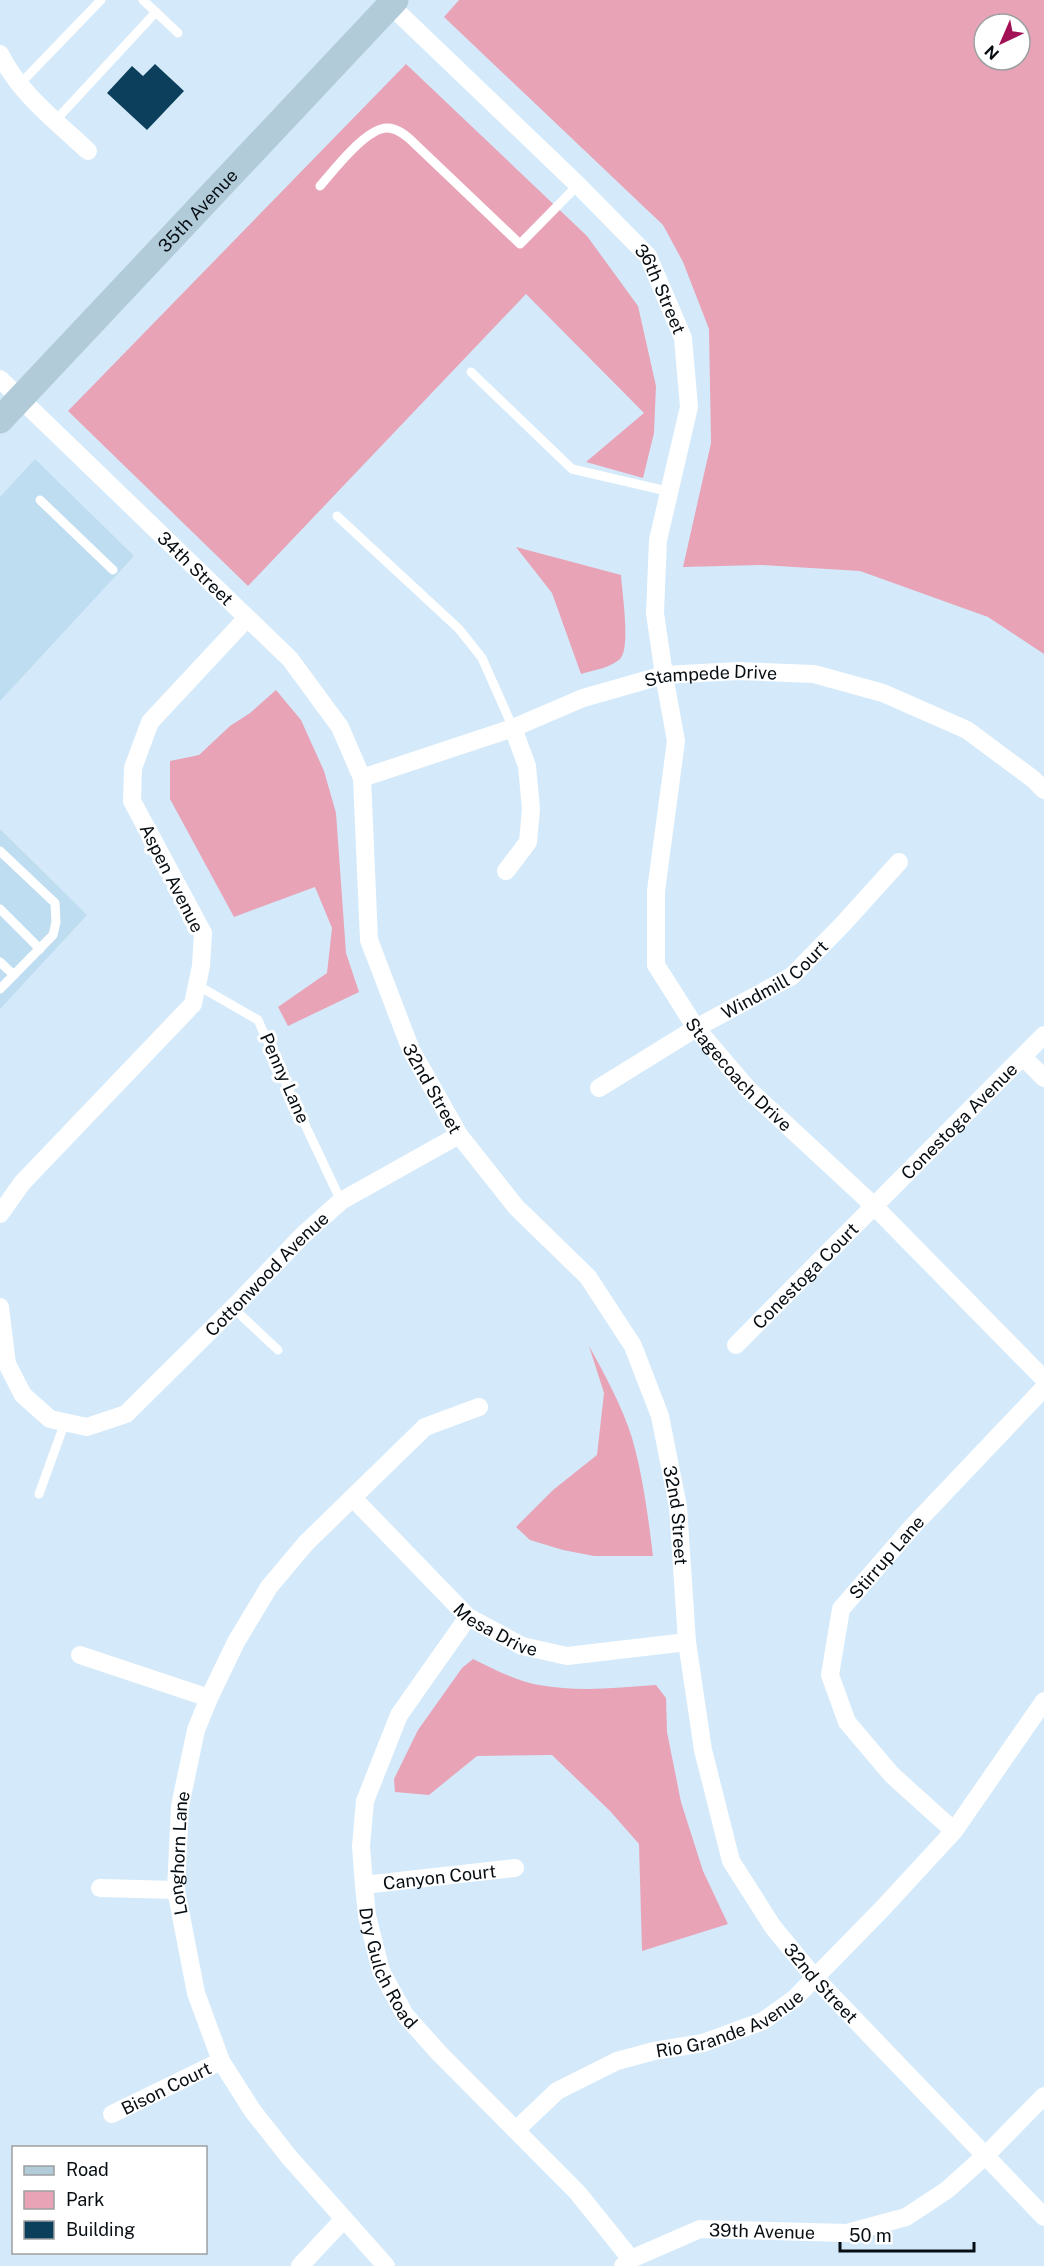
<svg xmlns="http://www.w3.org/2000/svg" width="1044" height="2266" font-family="'Public Sans',sans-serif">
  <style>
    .built { fill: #bfddf0 }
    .green { fill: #e8a3b7; fill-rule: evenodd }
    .building { fill: #0b3f5b }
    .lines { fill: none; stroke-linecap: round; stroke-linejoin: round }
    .lane { stroke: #fff; stroke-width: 9 }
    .street { stroke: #fff; stroke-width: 18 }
    .secondary { stroke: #b2cbd9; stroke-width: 27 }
    .labels { text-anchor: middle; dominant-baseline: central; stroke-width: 6; stroke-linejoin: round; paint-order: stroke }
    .street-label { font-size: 18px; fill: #070e13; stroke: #fff }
  </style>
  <rect width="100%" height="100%" fill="#d4eafa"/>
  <g class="built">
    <path d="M35 459 134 556 0 701V497Z"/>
    <path d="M0 829 87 915 0 1009Z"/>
  </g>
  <g class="green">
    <path d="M459 0H1044V654L988 617 860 571 760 565 683 567 711 443 709 329 683 262 663 225 444 17ZM984 24H1020V60H984Z"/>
    <path d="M406 64 587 236 638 306 656 386 654 433 643 478 586 462 644 413 526 294 248 586 68 411Z"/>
    <path d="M516 547 621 575C622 592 631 649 620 659 610 668 594 670 581 674L552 593Z"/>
    <path d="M276 690 301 720 324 771 336 813 346 953 359 992 288 1026 278 1007 327 973 332 928 315 887 234 917 170 799V761L199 755 230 726 250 713Z"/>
    <path d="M589 1346C605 1375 622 1406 632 1438 643 1476 648 1516 653 1556H594L563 1550 530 1540 516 1527 553 1490 597 1455 604 1393Z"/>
    <path d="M473 1659C493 1669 517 1681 539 1685 578 1692 616 1688 656 1685L666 1698 667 1732 681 1802 703 1871 728 1924 642 1951 639 1844 610 1811 552 1755 477 1756 429 1795 395 1792 394 1779 418 1730 462 1668Z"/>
  </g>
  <path class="building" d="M155 64 184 91 147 130 107 93 132 66 143 76Z"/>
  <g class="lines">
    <g class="lane">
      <path d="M143 0 178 33"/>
      <path d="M19 85 101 0"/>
      <path d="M55 121 156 12"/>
      <path d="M320 186C334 170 366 128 387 128 398 128 407 136 415 144L520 244 578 185"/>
      <path d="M471 372 572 469 671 492"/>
      <path d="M40 500 113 570"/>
      <path d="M337 516 459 629 482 658 513 728"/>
      <path d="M0 851 55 903 56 922 53 935 0 989"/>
      <path d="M0 909 40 949"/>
      <path d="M0 962 14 975"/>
      <path d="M197 985 258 1020 291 1095 341 1201"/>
      <path d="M233 1308 278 1350"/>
      <path d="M39 1494 65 1422"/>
    </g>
    <g class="street">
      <path id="s1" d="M385 0 578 185 648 256 683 338 689 407 658 540 655 613 664 675 676 741 656 891V965L696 1028 748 1089 873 1205 1044 1379"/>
      <path d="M0 54C20 94 56 121 88 151"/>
      <path id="s2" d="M0 379 290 659 340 727 362 778 369 940 411 1050 459 1135 516 1207 588 1277 633 1346 660 1416 678 1507 687 1642 703 1750 731 1861 773 1927 815 1978 1044 2217"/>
      <path id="s3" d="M362 778 513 728 583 698 664 675 738 671 814 674 883 693 967 730 1033 779 1044 790"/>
      <path d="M506 871 528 842 531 809 527 766 513 728"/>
      <path d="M1023 1057 1044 1078"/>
      <path id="s4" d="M599 1088 696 1028 792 976 843 924 899 862"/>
      <path d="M0 1214 22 1183 193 1004 201 966 203 933 132 801 133 768 150 722 247 618"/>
      <path id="s5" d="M0 1307 7 1364 23 1395 50 1419 87 1427 126 1414 236 1305 303 1235 341 1201 459 1135"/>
      <path id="s6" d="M736 1345 1044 1035"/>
      <path id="s7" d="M353 1498 468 1617 522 1646 567 1656 687 1642"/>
      <path id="s8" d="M468 1617 399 1715 365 1801 361 1846 364 1885 367 1916 381 1971 405 2015 439 2053 577 2192 631 2259"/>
      <path d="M80 1655 209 1698"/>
      <path id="s9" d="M954 1831 892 1775 847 1722 830 1675 841 1609 912 1527 1044 1388"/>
      <path id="s10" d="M364 1885 515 1868"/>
      <path d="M100 1888 176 1890"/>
      <path id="s11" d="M112 2114 221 2061"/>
      <path id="s12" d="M516 2130 557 2091 617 2061 654 2051 703 2043 763 2021 794 1999 883 1908 954 1831 1044 1701"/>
      <path d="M300 2266 343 2220"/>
      <path id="s13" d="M386 2266 289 2157 252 2110 221 2061 196 1993 176 1890 180 1806 196 1730 209 1698 236 1642 269 1587 306 1543 425 1427 479 1407"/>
      <path id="s14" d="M623 2266 631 2259 700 2229 847 2233 906 2217 947 2190 986 2155 1044 2096"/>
    </g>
    <path class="secondary" id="s15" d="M0 420 395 0"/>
  </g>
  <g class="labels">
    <g class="street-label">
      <text stroke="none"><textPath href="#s15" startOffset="288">35th Avenue</textPath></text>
      <text stroke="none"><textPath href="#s1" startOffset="402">36th Street</textPath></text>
      <text stroke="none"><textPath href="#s2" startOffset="272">34th Street</textPath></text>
      <text stroke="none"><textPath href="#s3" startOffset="366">Stampede Drive</textPath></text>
      <text transform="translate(172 878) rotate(63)">Aspen Avenue</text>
      <text stroke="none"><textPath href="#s4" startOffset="207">Windmill Court</textPath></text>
      <text stroke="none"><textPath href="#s1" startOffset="1228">Stagecoach Drive</textPath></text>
      <text transform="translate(285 1078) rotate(66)">Penny Lane</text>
      <text stroke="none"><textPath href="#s2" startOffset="867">32nd Street</textPath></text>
      <text stroke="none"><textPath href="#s6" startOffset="316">Conestoga Avenue</textPath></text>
      <text stroke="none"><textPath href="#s5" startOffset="406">Cottonwood Avenue</textPath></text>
      <text stroke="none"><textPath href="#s6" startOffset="98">Conestoga Court</textPath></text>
      <text stroke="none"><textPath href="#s2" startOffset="1371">32nd Street</textPath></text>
      <text stroke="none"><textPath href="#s9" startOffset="339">Stirrup Lane</textPath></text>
      <text stroke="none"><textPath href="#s7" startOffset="196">Mesa Drive</textPath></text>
      <text stroke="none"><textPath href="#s13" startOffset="478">Longhorn Lane</textPath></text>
      <text stroke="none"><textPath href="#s10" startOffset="76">Canyon Court</textPath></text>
      <text stroke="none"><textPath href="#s8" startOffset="384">Dry Gulch Road</textPath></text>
      <text stroke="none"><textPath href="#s2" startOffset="1874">32nd Street</textPath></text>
      <text stroke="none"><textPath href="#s12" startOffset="243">Rio Grande Avenue</textPath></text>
      <text stroke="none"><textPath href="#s11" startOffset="60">Bison Court</textPath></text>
      <text stroke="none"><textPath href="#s14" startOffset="148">39th Avenue</textPath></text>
    </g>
  </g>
  <rect x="12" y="2146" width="195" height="108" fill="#ffffff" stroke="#9c9fa1" stroke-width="1.5"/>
  <rect x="24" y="2166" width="30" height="9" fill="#b2cbd9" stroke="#9c9fa1" stroke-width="1.5"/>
  <text x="66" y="2176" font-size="18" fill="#070e13">Road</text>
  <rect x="24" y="2191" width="30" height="18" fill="#e8a3b7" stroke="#9c9fa1" stroke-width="1.5"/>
  <text x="66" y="2206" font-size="18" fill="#070e13">Park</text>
  <rect x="24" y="2221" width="30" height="18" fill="#0b3f5b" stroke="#9c9fa1" stroke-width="1.5"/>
  <text x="66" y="2236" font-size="18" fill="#070e13">Building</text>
  <g transform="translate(1002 42) rotate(224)"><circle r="28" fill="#ffffff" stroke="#9c9fa1" stroke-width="1.5"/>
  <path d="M0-4.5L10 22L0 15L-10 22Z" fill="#a21155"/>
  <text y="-9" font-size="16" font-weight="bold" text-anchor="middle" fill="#070e13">N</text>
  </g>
  <path d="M840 2242v9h134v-9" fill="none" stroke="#070e13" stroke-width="3"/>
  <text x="849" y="2242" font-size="18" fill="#070e13" stroke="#ffffff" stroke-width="4.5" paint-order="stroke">50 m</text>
</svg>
